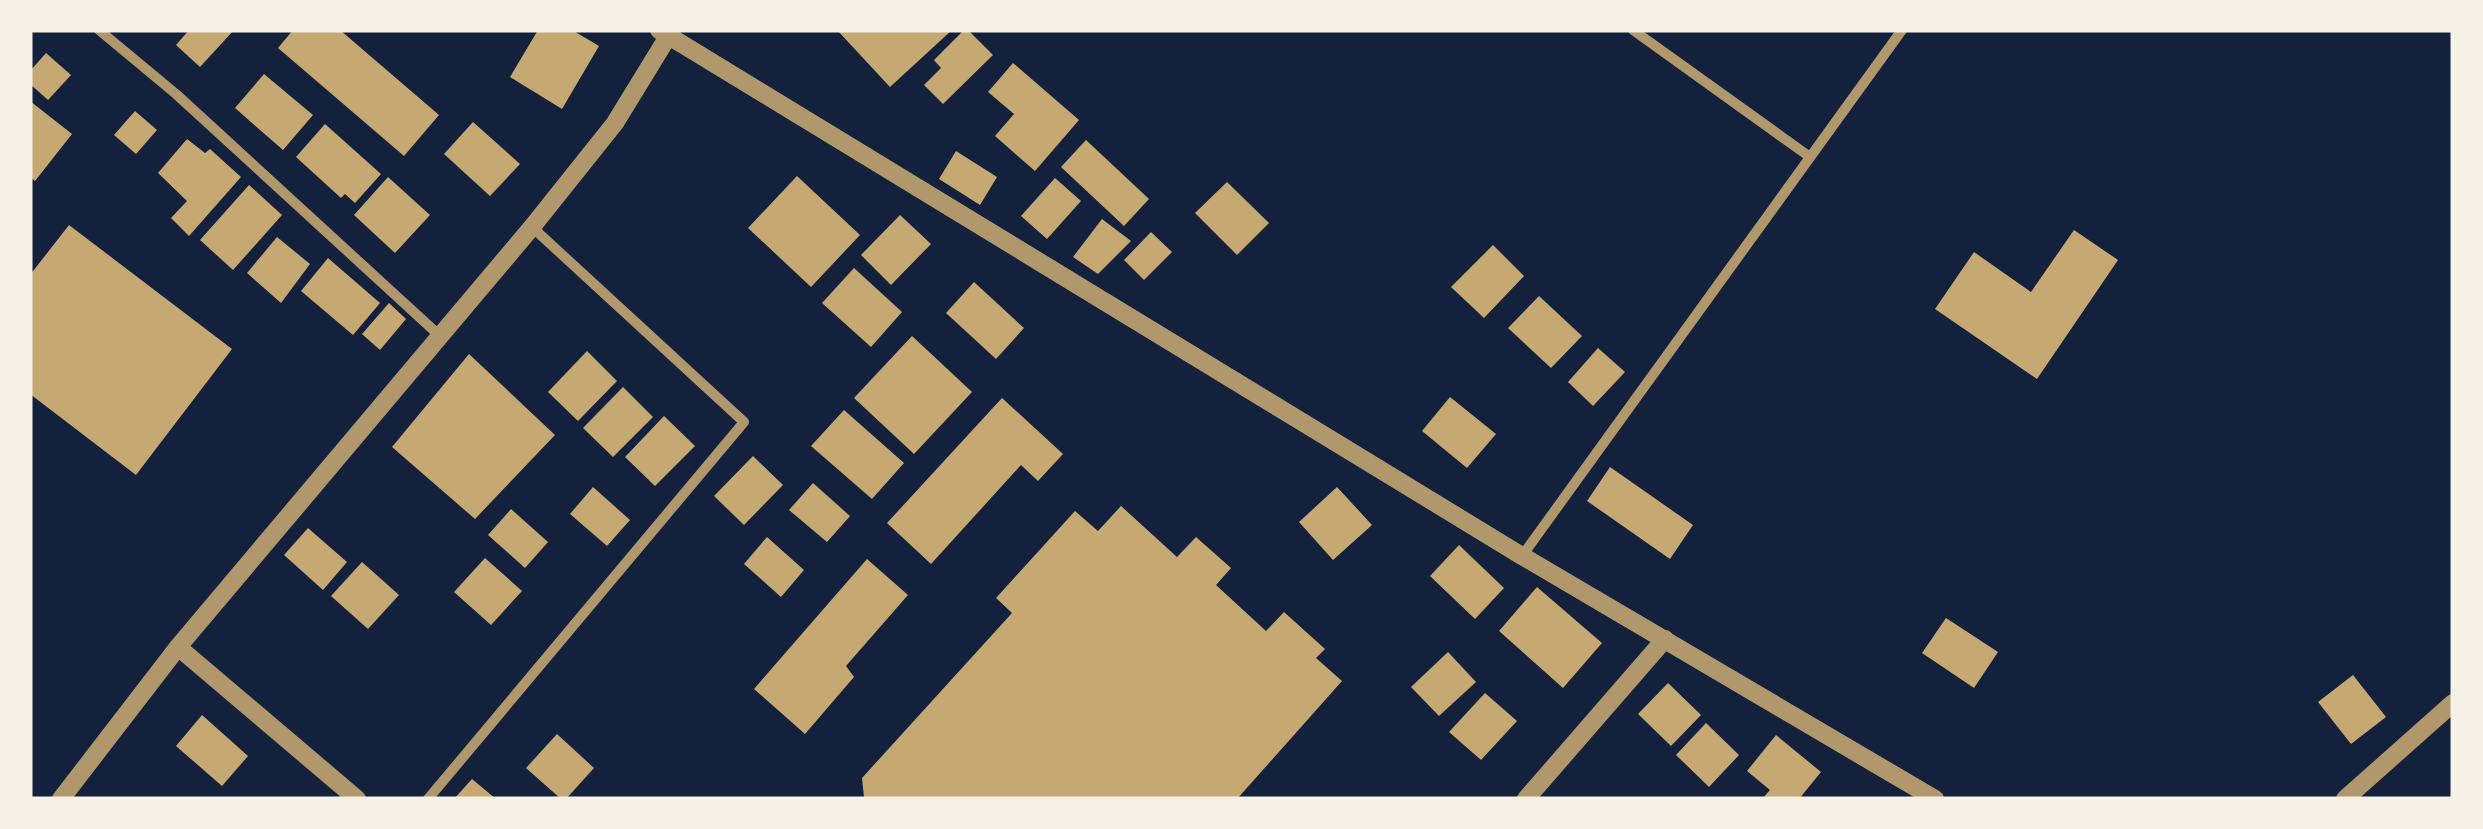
<svg xmlns="http://www.w3.org/2000/svg" width="2483" height="829" font-family="Roboto,sans-serif">
  <style>
    .building { fill: #c6a872 }
    .lines { fill: none; stroke-linecap: round; stroke-linejoin: round }
    .minor { stroke: #b1986c; stroke-width: 10 }
    .tertiary { stroke: #b1986c; stroke-width: 18 }
  </style>
  <rect width="100%" height="100%" fill="#14213d"/>
  <g class="building">
    <path d="M189 30H234L200 67 176 45Z"/>
    <path d="M293 30H340L439 115 404 156 278 48Z"/>
    <path d="M538 30H572L599 46 562 109 510 77Z"/>
    <path d="M837 30H952L890 87Z"/>
    <path d="M964 30H968L993 55 943 104 924 85 941 68 934 60Z"/>
    <path d="M46 53 71 75 48 100 30 84V71Z"/>
    <path d="M1013 63 1079 120 1035 171 995 136 1014 114 988 92Z"/>
    <path d="M264 74 313 115 283 150 235 108Z"/>
    <path d="M30 101 72 134 35 181 30 177Z"/>
    <path d="M135 111 157 130 136 154 114 135Z"/>
    <path d="M473 122 520 164 490 196 444 154Z"/>
    <path d="M325 124 381 174 355 203 345 194 341 198 296 157Z"/>
    <path d="M187 139 205 153 210 149 241 177 189 236 171 218 187 201 158 173Z"/>
    <path d="M1086 140 1149 199 1124 226 1061 167Z"/>
    <path d="M956 151 997 177 980 205 939 179Z"/>
    <path d="M797 176 860 235 811 287 748 228Z"/>
    <path d="M388 177 430 215 395 253 354 215Z"/>
    <path d="M1055 178 1081 201 1047 239 1021 216Z"/>
    <path d="M1227 182 1269 223 1237 255 1195 213Z"/>
    <path d="M249 185 282 215 233 270 200 240Z"/>
    <path d="M900 215 931 244 891 285 861 255Z"/>
    <path d="M1102 219 1131 241 1098 274 1073 257Z"/>
    <path d="M69 225 232 349 136 475 30 394V275Z"/>
    <path d="M2074 230 2118 260 2037 379 1935 309 1974 252 2031 292Z"/>
    <path d="M1151 232 1172 252 1144 280 1124 260Z"/>
    <path d="M277 237 310 264 281 303 247 273Z"/>
    <path d="M1493 245 1524 276 1484 318 1451 287Z"/>
    <path d="M328 258 380 303 353 335 301 291Z"/>
    <path d="M854 268 902 312 871 347 822 303Z"/>
    <path d="M974 282 1024 328 996 359 946 313Z"/>
    <path d="M1539 296 1582 336 1551 368 1508 328Z"/>
    <path d="M389 303 406 319 380 350 362 334Z"/>
    <path d="M912 336 972 392 914 454 854 398Z"/>
    <path d="M1598 348 1625 372 1593 406 1568 382Z"/>
    <path d="M587 351 617 381 578 421 548 392Z"/>
    <path d="M469 354 555 435 475 519 392 447Z"/>
    <path d="M623 387 653 417 613 457 583 428Z"/>
    <path d="M1450 397 1496 434 1467 468 1422 431Z"/>
    <path d="M1002 398 1063 454 1038 481 1021 465 931 564 887 523Z"/>
    <path d="M844 410 904 463 872 499 811 446Z"/>
    <path d="M664 416 695 446 655 486 625 457Z"/>
    <path d="M753 456 783 485 744 525 714 496Z"/>
    <path d="M1610 467 1693 525 1670 559 1587 501Z"/>
    <path d="M813 483 850 516 827 542 789 510Z"/>
    <path d="M593 487 630 520 607 546 570 514Z"/>
    <path d="M1337 487 1372 525 1333 560 1299 522Z"/>
    <path d="M1121 506 1177 557 1196 537 1231 568 1216 585 1266 631 1284 612 1325 649 1316 658 1342 681 1237 799H867L864 797 862 778 1012 613 996 598 1075 511 1098 531Z"/>
    <path d="M511 509 548 542 525 568 488 535Z"/>
    <path d="M308 528 347 562 323 590 284 555Z"/>
    <path d="M767 537 804 570 781 597 744 564Z"/>
    <path d="M1459 545 1504 588 1475 619 1430 576Z"/>
    <path d="M485 558 522 591 491 625 454 592Z"/>
    <path d="M867 559 908 595 846 666 854 677 805 734 754 689Z"/>
    <path d="M362 562 399 595 368 629 331 596Z"/>
    <path d="M1537 587 1602 643 1563 688 1499 631Z"/>
    <path d="M1946 618 1998 652 1974 688 1922 653Z"/>
    <path d="M1448 652 1476 682 1439 716 1411 687Z"/>
    <path d="M2353 675 2386 717 2351 744 2318 702Z"/>
    <path d="M1668 683 1701 715 1671 746 1638 714Z"/>
    <path d="M1485 693 1517 721 1481 760 1449 732Z"/>
    <path d="M202 715 248 756 222 786 176 746Z"/>
    <path d="M1706 723 1739 755 1709 787 1676 755Z"/>
    <path d="M557 734 594 768 566 799H561L526 768Z"/>
    <path d="M1776 735 1821 772 1799 799H1762L1770 790 1747 771Z"/>
    <path d="M472 779 496 799H454Z"/>
  </g>
  <g class="lines">
    <g class="minor">
      <path d="M99 30 176 94 440 336"/>
      <path d="M1633 30 1810 157"/>
      <path d="M1522 556 1902 30"/>
      <path d="M428 799 744 422 532 227"/>
    </g>
    <g class="tertiary">
      <path d="M659 30 1522 556 1935 799"/>
      <path d="M178 647 357 799"/>
      <path d="M61 799 178 647 532 227 615 123 672 30"/>
      <path d="M1526 799 1665 639"/>
      <path d="M2345 799 2453 703"/>
    </g>
  </g>
  <rect width="2483" height="829" fill="none" stroke="#f6f1e7" stroke-width="65"/>
</svg>
